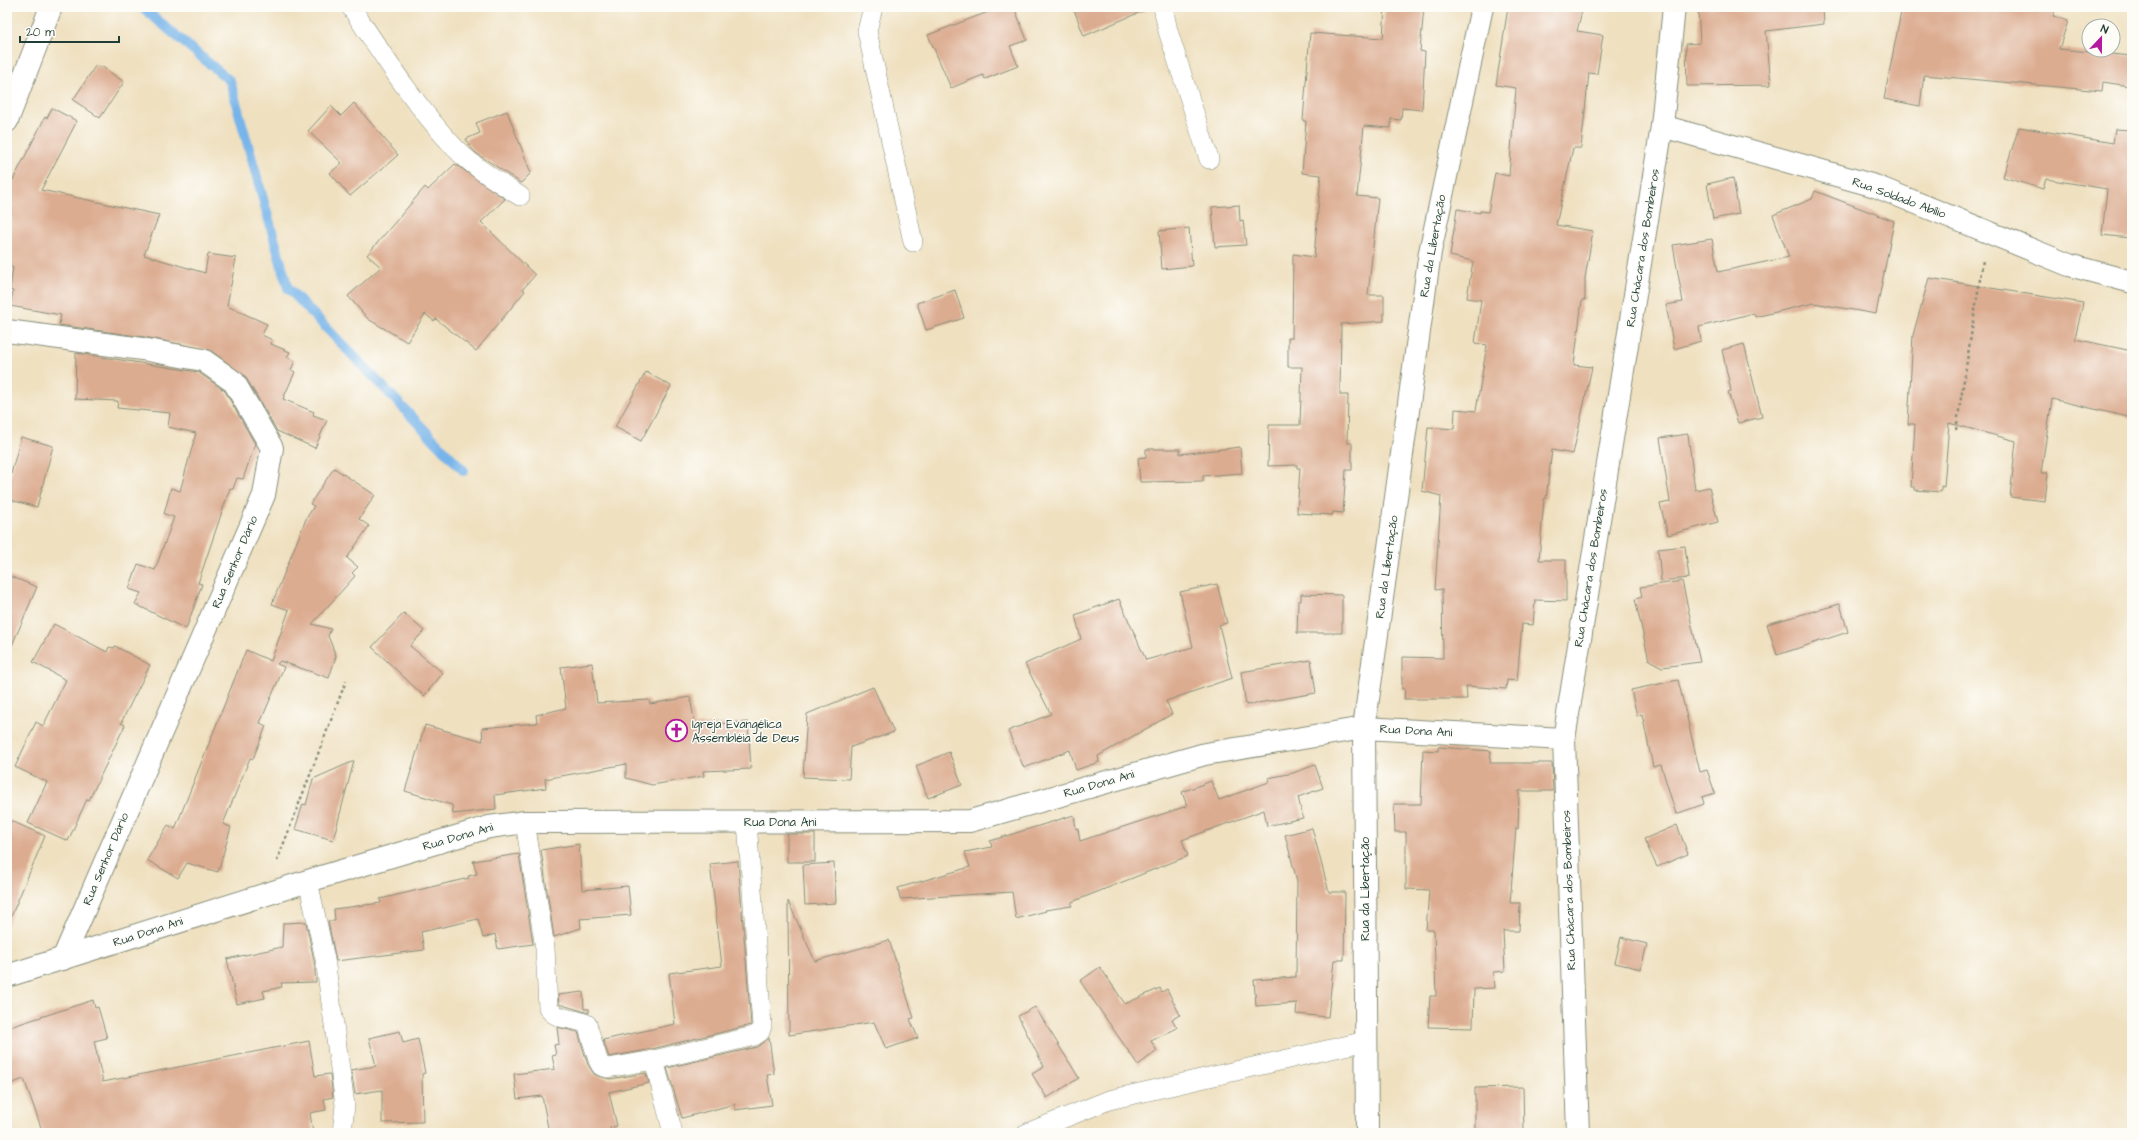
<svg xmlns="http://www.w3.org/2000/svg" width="2139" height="1140" font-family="'Architects Daughter',sans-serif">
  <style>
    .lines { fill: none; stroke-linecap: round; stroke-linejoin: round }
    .stream { stroke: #76b4e9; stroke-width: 10 }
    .building { fill: #dcac90 }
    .lane-casing { stroke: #878e7a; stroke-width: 20 }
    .street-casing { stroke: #878e7a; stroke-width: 24 }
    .path { stroke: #878e7a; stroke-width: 2.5; stroke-dasharray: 3 3; stroke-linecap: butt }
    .lane { stroke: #fff; stroke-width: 19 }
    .street { stroke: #fff; stroke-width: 22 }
    .labels { text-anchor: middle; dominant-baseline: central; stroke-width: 3; stroke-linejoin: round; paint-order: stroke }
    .street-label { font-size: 12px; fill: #1f3d34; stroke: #fdfcf7 }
    .poi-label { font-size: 12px; fill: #1f3d34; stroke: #fdfcf7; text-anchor: start }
  </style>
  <rect width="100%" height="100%" fill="#fdfcf7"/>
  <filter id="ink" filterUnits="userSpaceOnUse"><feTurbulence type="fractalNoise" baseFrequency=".025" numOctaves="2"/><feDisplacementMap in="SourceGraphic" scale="8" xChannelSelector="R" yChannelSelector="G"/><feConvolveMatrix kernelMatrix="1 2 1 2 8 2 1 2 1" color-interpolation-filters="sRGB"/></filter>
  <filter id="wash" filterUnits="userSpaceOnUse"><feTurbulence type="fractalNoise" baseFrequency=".012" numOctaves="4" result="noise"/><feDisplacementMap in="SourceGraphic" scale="16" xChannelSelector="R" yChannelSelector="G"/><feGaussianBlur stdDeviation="0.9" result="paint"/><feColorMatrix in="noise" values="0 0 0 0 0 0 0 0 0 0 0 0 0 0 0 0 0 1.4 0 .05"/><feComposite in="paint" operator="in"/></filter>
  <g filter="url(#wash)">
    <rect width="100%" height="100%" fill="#efe0c0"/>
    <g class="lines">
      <path class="stream" d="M142 7 230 81 288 288 464 471"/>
    </g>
    <g id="blocks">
      <g class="building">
        <path d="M1001 7H1014L1027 40 1010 46 1018 66 985 79 983 75 951 88 928 35Z"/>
        <path d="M1073 7H1152L1084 36Z"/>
        <path d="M1385 7H1424L1420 51 1425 52 1422 110 1402 108 1401 120 1391 119V128L1364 126 1357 196 1378 198 1368 295H1384V321L1341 324 1340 395H1348L1347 443H1352V470H1346L1343 513 1333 512V515L1297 513 1300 468H1297V465L1268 466 1269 425H1300L1302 367H1288V338H1292L1293 254 1314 257 1321 175 1302 173 1306 121H1303L1310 33 1383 38Z"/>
        <path d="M1508 7H1583L1577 31 1603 35 1597 74 1589 73 1581 148H1573L1556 225 1593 231 1585 278V300H1582L1574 365 1592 367 1573 454 1552 450 1546 499H1544L1539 560H1566V601L1535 600 1533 625 1522 624 1517 681 1507 680 1506 689 1466 686 1467 699H1404L1405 689H1402V657L1443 658 1442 589 1435 590 1441 496 1422 491 1428 427 1454 429 1455 409 1476 411 1487 345 1475 343 1481 300 1467 298 1473 261 1450 256 1457 209 1480 213V211L1488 212 1495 173 1509 176 1516 88 1496 85Z"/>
        <path d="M1698 7H1823L1824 24 1766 31 1771 85 1687 86 1686 44 1700 43Z"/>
        <path d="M1902 7H2056L2053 16 2068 21 2059 49 2132 56V83H2129V86L2103 82 2102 91 1924 75 1920 106 1884 99Z"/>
        <path d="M96 65 100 68 101 66 124 82 100 118 73 100Z"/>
        <path d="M354 103 398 155 350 196 330 173 342 163 308 131 331 106 341 116Z"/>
        <path d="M52 108 77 121 41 190 159 215 144 255 205 273 208 254 236 258 227 306 267 324 262 335 272 340 271 344 290 352 287 357 295 361 291 370 295 372 283 399 314 412 313 415 327 420 315 448 277 431 245 376 210 350 144 337 59 325 61 315 10 306 13 291 10 290 13 267H7V179L13 180 45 117 47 118Z"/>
        <path d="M507 111 531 173 521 183 476 153 470 147 466 139 480 133 476 123Z"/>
        <path d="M2019 127 2113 143 2115 129 2132 130V217L2130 238 2102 235 2107 189 2046 179 2043 189 2003 177Z"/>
        <path d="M455 164 505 199 481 222 535 275 523 289 525 291 476 351 436 319 434 321 425 314 407 342 368 319 348 296 381 267 367 255 425 187 428 190Z"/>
        <path d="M1733 178 1739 214 1713 219 1707 184Z"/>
        <path d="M1815 191 1894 221 1876 314 1814 303 1755 317 1754 313 1699 327 1701 341 1674 349 1666 305 1683 302 1673 245 1712 239 1718 272 1789 257 1773 215 1812 199Z"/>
        <path d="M1239 205 1240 221 1243 220 1246 245 1215 247 1212 207Z"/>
        <path d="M1189 228 1192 266 1162 269 1159 231Z"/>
        <path d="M1929 278 2083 303 2075 339 2132 351V418L2052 399 2041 473H2048L2045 501 2010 497 2016 441 1949 423 1944 487 1941 486V492L1915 490V487H1911L1915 424H1908L1913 335Z"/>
        <path d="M955 290 964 318 926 330 917 303Z"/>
        <path d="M1744 344 1762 417 1738 423 1728 392 1731 391 1722 350Z"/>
        <path d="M76 353 198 372 225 391 255 444 243 479 237 478 233 489 230 488 198 583 202 584 186 629 135 604 141 593 129 589 138 564 155 570 174 517 164 514 171 488 180 491 196 433 168 427 170 413 117 408 118 401 75 399Z"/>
        <path d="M646 372 671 386 641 441 615 427Z"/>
        <path d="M1688 434 1695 490 1709 487 1718 522 1668 535 1660 504 1670 502 1660 438Z"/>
        <path d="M21 437 53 446 37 507 7 499V489Z"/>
        <path d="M1240 447 1242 473 1203 476V481L1140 482 1138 458 1146 457V449H1180V454Z"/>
        <path d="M334 468 375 495 359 519 369 526 347 558 358 567 352 573 355 576 312 624 331 629 328 636 336 656 329 678 280 661 277 664 284 667 260 723 266 726 253 759 250 758 223 824 231 827 218 872 187 863 178 878 147 860 168 825 175 829 246 650 271 661 289 610 272 604 306 519 314 506 310 504Z"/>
        <path d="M1685 546 1689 578 1661 581 1658 549Z"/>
        <path d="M7 575 37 587 7 657Z"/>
        <path d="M1682 581 1700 662 1662 667 1649 660 1635 599 1642 597 1640 587Z"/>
        <path d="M1217 584 1227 623 1219 625 1232 678 1166 701 1172 714 1098 756 1099 762 1076 770 1070 750 1024 768 1008 731 1051 714 1025 664 1081 639 1075 615 1119 599 1146 660 1193 647 1180 592Z"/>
        <path d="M1301 594 1342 595V633H1297L1298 601H1301Z"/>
        <path d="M1840 604 1848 632 1777 655 1767 624Z"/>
        <path d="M404 613 424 631 410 646 443 673 424 696 372 647Z"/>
        <path d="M54 624 107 652 109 647 114 648 115 646 150 665 121 723 125 725 89 800 87 799 68 841 28 823 47 782 15 767 36 722 43 726 66 680 33 662Z"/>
        <path d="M1311 660 1316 693 1246 705 1241 672Z"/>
        <path d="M592 663 597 703 649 700 650 704 690 697 695 725 748 722 751 769 703 771 704 776 652 785 626 778V764L545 779 546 788 495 795 496 809 453 814 452 805 405 791 425 725 483 741 482 728 537 723 536 715 566 708 561 667Z"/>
        <path d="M1678 680 1700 772 1707 770 1715 793 1702 797 1704 804 1676 814 1661 765 1653 767 1642 714 1637 716 1631 690Z"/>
        <path d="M873 687 894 732 851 747 849 779 803 777 807 714Z"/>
        <path d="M1438 747 1491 751 1490 763H1552L1553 791H1519L1518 829 1516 828 1510 903H1520L1519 931H1503L1505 971 1493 972 1494 988 1474 989 1473 1028 1428 1027 1430 996H1436L1434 930H1426L1429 890 1406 889V832H1395L1394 804H1421L1423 750 1438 751Z"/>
        <path d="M949 752 962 785 928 798 916 766Z"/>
        <path d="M354 761 333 840 295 829 303 804 306 805 313 779Z"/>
        <path d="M1315 765 1323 788 1298 797 1303 818 1267 826 1264 810 1182 840 1188 856 1072 902V906L1045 910 1046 911 1016 919 1012 892 900 899 898 888 970 867 965 852 992 847 990 841 1074 815 1076 829H1078L1080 841 1187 806 1182 792 1211 781 1219 800 1269 782 1268 778 1293 773Z"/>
        <path d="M7 819 45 836 7 926Z"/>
        <path d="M1677 825 1688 854 1657 867 1644 839Z"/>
        <path d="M1312 828 1329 892H1345L1344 960H1334L1328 1017 1296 1014 1297 1003 1256 1006 1254 980 1296 977 1297 881 1285 835Z"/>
        <rect x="787" y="834" width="28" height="28"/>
        <path d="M579 844 582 890 628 886 631 915 580 919 581 928 554 937 541 850Z"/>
        <path d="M519 854 533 944 498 949 495 934 483 938 478 919 421 932 424 950 336 961 328 921H335L334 909 381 903 380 899 469 878 468 876 477 874 473 861Z"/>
        <path d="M738 861 751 1025 652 1049 609 1057 603 1040 675 1024 669 973 722 966 710 864Z"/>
        <path d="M834 863 836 903 805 905 803 865Z"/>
        <path d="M788 901 815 961 889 940 914 1018 910 1019 918 1038 886 1049 874 1022 789 1035Z"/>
        <path d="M306 922 314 961 316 982 281 983 282 987 263 991 265 998 237 1004 227 959 282 947 283 923Z"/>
        <path d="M1621 937 1647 944 1641 969 1615 963Z"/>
        <path d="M1100 967 1125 1004 1160 988 1162 992 1167 989 1180 1015 1172 1019 1177 1028 1151 1041 1157 1051 1138 1065 1080 981Z"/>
        <path d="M583 992 584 1009H589V1013L559 1004 558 995Z"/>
        <path d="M93 1000 95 1008 98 1007 107 1038 94 1041 103 1082 309 1041 315 1076 330 1074 333 1097 324 1099 326 1110 310 1113 313 1133H43L24 1079 7 1085V1028Z"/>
        <path d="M1035 1007 1079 1078 1047 1098 1032 1074 1044 1067 1018 1016Z"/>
        <path d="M557 1027 578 1032 588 1065 594 1074 598 1076 610 1079 646 1073 649 1083 609 1092 617 1126 610 1128 612 1133H549L542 1096 517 1099 514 1074 555 1069 552 1056 556 1055 554 1045 559 1044Z"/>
        <path d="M400 1031 403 1043 418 1039 425 1073 422 1074 423 1122 382 1123V1090L355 1094 351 1070 376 1066 369 1038Z"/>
        <path d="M769 1038 774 1074 767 1075 772 1105 735 1110V1104L682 1118 667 1068 757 1047Z"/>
        <path d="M1523 1087 1524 1133H1475V1088Z"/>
      </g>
    </g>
  </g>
  <g filter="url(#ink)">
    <use href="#blocks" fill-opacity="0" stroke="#878e7a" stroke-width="1"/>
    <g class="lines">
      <defs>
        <g id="lane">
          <path d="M351 7C383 55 414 104 454 147 473 167 497 181 520 196"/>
          <path d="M873 7 867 31 913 242"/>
          <path d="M1163 7 1168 31 1209 159"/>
          <path d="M525 822 545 948 548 1007C554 1021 574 1017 587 1024L598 1060 601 1066 608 1068 654 1060 754 1036 760 1032 762 1026 747 822"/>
          <path d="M308 881 325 959 345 1105 342 1133"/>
          <path d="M654 1060 673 1133"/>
          <path d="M1027 1133 1109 1100 1366 1041"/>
        </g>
        <g id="street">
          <path d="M7 121 51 7"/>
          <path d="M1662 126 1875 186 2069 265 2132 282"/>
          <path d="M7 331 142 349 203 360 234 382 272 448 264 495 63 959"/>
          <path d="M7 976 308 881 489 827 525 822 970 821 1205 754 1364 728 1564 739"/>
          <path d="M1367 1133 1364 728 1430 252 1482 7"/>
          <path d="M1578 1133 1564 739 1662 126 1674 7"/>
        </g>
      </defs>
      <use href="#lane" class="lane-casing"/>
      <use href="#street" class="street-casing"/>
      <g class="path">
        <path d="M1956 430 1983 260"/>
        <path d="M277 861 346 681"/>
      </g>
      <use href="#lane" class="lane"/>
      <use href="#street" class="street"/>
    </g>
  </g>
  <defs>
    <symbol id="church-ring" viewBox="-11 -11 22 22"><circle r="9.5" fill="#fdfcf7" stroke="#b5179e" stroke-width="1.5"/><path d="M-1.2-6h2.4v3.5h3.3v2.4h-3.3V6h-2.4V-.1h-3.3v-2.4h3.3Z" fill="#b5179e"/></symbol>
  </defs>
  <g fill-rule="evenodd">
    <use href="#church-ring" x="664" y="718" width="25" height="25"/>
  </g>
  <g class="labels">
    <g class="street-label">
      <text transform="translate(1899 198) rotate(20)">Rua Soldado Abílio</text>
      <text transform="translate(1433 246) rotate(-80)">Rua da Libertação</text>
      <text transform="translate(1643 248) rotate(-81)">Rua Chácara dos Bombeiros</text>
      <text transform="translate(235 562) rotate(-67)">Rua Senhor Dário</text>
      <text transform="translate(1387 567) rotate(-82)">Rua da Libertação</text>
      <text transform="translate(1591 568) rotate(-81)">Rua Chácara dos Bombeiros</text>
      <text transform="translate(1416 731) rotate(3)">Rua Dona Ani</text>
      <text transform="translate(1099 784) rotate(-16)">Rua Dona Ani</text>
      <text x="780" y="822">Rua Dona Ani</text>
      <text transform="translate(458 837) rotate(-16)">Rua Dona Ani</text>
      <text transform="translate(106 859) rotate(-67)">Rua Senhor Dário</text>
      <text transform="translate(1365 889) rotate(-90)">Rua da Libertação</text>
      <text transform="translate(1569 890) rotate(-92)">Rua Chácara dos Bombeiros</text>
      <text transform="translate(148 932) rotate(-18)">Rua Dona Ani</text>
    </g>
    <g class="poi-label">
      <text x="692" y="724">Igreja Evangélica<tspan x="692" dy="14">Assembléia de Deus</tspan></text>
    </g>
  </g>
  <rect width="2139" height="1140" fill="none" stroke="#fdfcf7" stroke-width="24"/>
  <g transform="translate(2101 38) rotate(22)"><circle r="19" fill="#fdfcf7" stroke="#a4b0a9"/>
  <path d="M0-3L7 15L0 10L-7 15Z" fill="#b5179e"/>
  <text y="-6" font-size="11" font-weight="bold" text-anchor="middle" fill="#1f3d34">N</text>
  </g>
  <path d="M20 36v6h99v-6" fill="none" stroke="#1f3d34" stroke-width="2"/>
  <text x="26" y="36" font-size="12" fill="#1f3d34" stroke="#fdfcf7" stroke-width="3" paint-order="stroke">20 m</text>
</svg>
